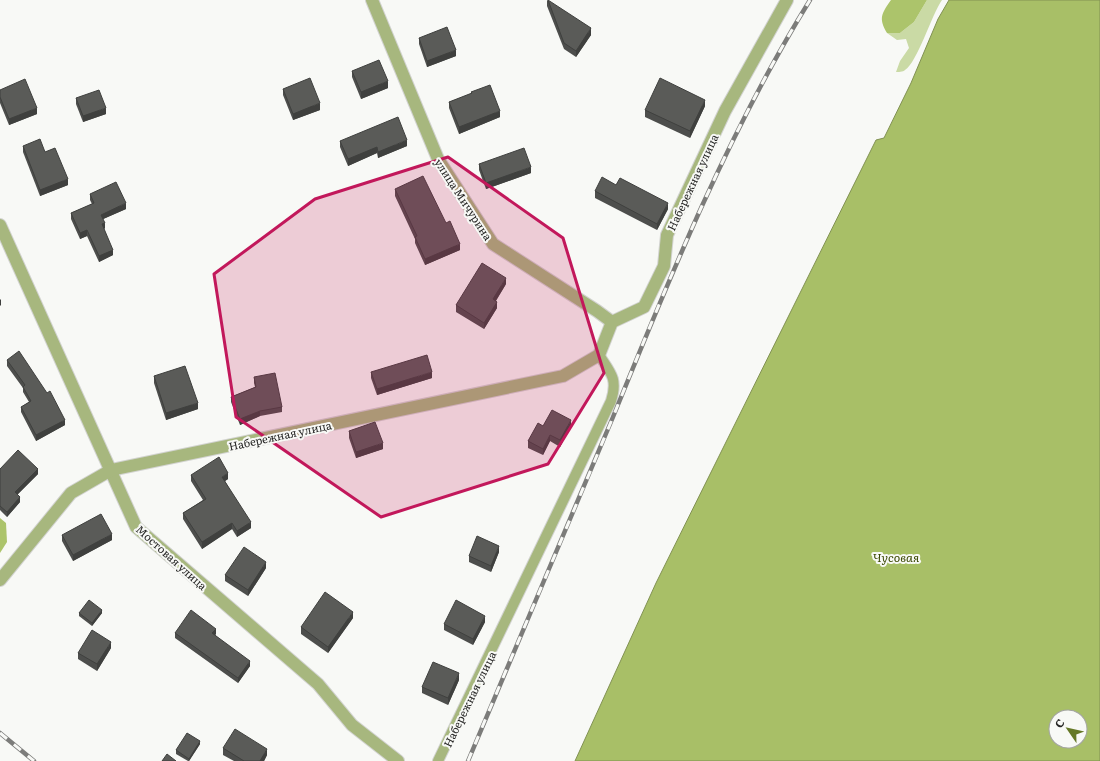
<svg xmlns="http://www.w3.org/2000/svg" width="1100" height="761" font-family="Literata,serif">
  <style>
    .green { fill: #cadaa5 }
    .forest { fill: #acc46b }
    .water { fill: #a8bf67; stroke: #819153; fill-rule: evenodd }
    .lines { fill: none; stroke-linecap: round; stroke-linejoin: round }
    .service-casing { stroke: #d2d3d0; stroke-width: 12 }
    .minor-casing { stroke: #d2d3d0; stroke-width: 14 }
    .service { stroke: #a7b77e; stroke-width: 10 }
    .minor { stroke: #a7b77e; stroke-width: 12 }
    .rail-casing { stroke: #7c7c7a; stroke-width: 4.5 }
    .rail { stroke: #f8f9f6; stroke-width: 3; stroke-dasharray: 9; stroke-linecap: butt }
    .wall { fill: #4d4e4c }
    .shaded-wall { fill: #3f403e }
    .building { fill: #5a5b58; stroke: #3f403e }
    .marked { fill: #c2185b; fill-opacity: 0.2; stroke: #c2185b; stroke-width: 3; stroke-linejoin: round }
    .labels { text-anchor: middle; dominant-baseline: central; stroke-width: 4; stroke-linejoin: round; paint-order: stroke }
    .street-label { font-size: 11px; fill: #262625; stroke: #f8f9f6 }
    .water-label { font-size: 12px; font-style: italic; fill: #3a4803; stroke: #f8f9f6 }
  </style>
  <rect width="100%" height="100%" fill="#f8f9f6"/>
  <path class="green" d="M927 0H942C932 14 917 63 905 70 903 72 898 72 896 72L900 61 909 48 906 39 897 40 887 33H900L914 22Z"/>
  <g class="forest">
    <path d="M891 0H927L914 22 900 33H887C878 18 882 13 891 0Z"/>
    <path d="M0 518 6 523 7 542 0 553Z"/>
  </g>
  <path class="water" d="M949 0H1100V761H575L656 583 876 140 884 138 911 83 938 19ZM1056 717H1080V741H1056Z"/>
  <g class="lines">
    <defs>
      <path id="service" d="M438 761 611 401C618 379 611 373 599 355"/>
      <g id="minor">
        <path d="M372 0 438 159 493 244 597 311 612 322"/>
        <path d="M0 225 136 527 318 684 352 725 398 761"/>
        <path d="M0 580 71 493 111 470 563 376 599 355 612 322 644 307 664 266 667 235 725 111 787 0"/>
      </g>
    </defs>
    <use href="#service" class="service-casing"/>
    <use href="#minor" class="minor-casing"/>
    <use href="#service" class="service"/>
    <use href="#minor" class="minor"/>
    <defs>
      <g id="rail">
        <path d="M0 733 34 761"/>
        <path d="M468 761C516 646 565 532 613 417 671 274 729 131 810 0"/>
      </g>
    </defs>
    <use href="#rail" class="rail-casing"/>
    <use href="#rail" class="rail"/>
  </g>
  <g class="wall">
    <path d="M547 0 591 35 576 57 564 49 547 6Z"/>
    <path d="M419 38 456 56 427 67 419 44Z"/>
    <path d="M352 71 388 88 361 99 352 77Z"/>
    <path d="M283 89 320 110 293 120 283 95Z"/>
    <path d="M0 90 37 114 9 125 0 103Z"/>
    <path d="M471 92 500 117 459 134 449 108V102L471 94Z"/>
    <path d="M76 98 106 114 83 122 76 104Z"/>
    <path d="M705 106 690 138 645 117V110Z"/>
    <path d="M340 141 407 146 378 158 377 153 348 166 340 147Z"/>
    <path d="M23 146 68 185 40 196 23 152Z"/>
    <path d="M479 164 531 173 486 189 479 170Z"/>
    <path d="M616 185 668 209 657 230 595 198V191Z"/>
    <path d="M395 189 460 250 425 265 415 243V239L395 196Z"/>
    <path d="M90 194 126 209 103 219 105 228 104 229 113 255 99 262 87 236 80 239 71 219V213L92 204 90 200Z"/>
    <path d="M506 284 496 301 497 308 484 329 456 312V305Z"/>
    <path d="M7 360 65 425 36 441 21 412V407L29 402 23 392V388L7 366Z"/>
    <path d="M371 372 432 378 377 395 371 378Z"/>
    <path d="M154 376 198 409 166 420 154 383Z"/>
    <path d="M254 377 282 407V412L260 416 240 425 231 402V397L255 387 254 383Z"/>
    <path d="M543 426H571L560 447 550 441 543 455 528 448V441Z"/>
    <path d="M349 431 383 449 356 458 349 438Z"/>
    <path d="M0 469 38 474 17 495 20 502 7 517 0 510Z"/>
    <path d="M191 475 228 479 225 481 251 528 237 537 232 529 202 549 183 519V513L203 500 191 481Z"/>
    <path d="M62 535 112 540 73 561 62 541Z"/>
    <path d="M499 552 491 572 469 562V556Z"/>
    <path d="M266 568 248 596 225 581V575Z"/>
    <path d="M79 613H102L92 626 79 616Z"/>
    <path d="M353 618 328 653 301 634V627Z"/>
    <path d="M485 622 473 645 444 630V624Z"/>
    <path d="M175 633 216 634 215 635 250 666 238 683 175 638Z"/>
    <path d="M111 648 97 671 78 659V653Z"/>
    <path d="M459 680 448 705 422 693V687Z"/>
    <path d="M200 744 189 761H188L176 754V750Z"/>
    <path d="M223 748 267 755 264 761H234L223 755Z"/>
  </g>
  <g class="shaded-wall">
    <path d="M591 28V35L576 57V51Z"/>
    <path d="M456 50V56L427 67V61Z"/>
    <path d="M388 81V88L361 99V92Z"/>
    <path d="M705 100V106L690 138V131Z"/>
    <path d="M320 103V110L293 120V114Z"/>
    <path d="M37 108V114L9 125V119Z"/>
    <path d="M106 108V114L83 122V116Z"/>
    <path d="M500 111V117L459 134V127Z"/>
    <path d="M407 140V146L378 158V152Z"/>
    <path d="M377 147V153L348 166V159Z"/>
    <path d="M531 167V173L486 189V183Z"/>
    <path d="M68 179V185L40 196V190Z"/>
    <path d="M126 203V209L101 220V215Z"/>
    <path d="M668 203V209L657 230V224Z"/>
    <path d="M105 223V228L102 230V224Z"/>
    <path d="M87 230V236L80 239V233Z"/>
    <path d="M460 244V250L425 265V259Z"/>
    <path d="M113 250V255L99 262V256Z"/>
    <path d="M506 278V284L493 305V299Z"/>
    <path d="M1 299V305L0 306V300Z"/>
    <path d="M497 302V308L484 329V323Z"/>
    <path d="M432 372V378L377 395V389Z"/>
    <path d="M198 403V409L166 420V413Z"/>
    <path d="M260 411V416L240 425V419Z"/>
    <path d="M65 420V425L36 441V435Z"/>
    <path d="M571 420V426L560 447V440Z"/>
    <path d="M550 435V441L543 455V449Z"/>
    <path d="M383 443V449L356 458V452Z"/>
    <path d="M38 469V474L15 497V492Z"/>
    <path d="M228 473V479L222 483V477Z"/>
    <path d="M20 497V502L7 517V512Z"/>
    <path d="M251 522V528L237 537V531Z"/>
    <path d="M232 523V529L202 549V542Z"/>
    <path d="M112 534V540L73 561V555Z"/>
    <path d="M499 546V552L491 572V566Z"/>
    <path d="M266 562V568L248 596V590Z"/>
    <path d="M102 610V613L92 626V623Z"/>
    <path d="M353 612V618L328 653V647Z"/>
    <path d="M485 616V622L473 645V639Z"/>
    <path d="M216 629V634L212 638V633Z"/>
    <path d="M111 642V648L97 671V664Z"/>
    <path d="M250 661V666L238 683V678Z"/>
    <path d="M459 673V680L448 705V698Z"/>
    <path d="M200 741V744L189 761V759Z"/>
    <path d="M267 749V755L264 761H260Z"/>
  </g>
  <g class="building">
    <path d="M548 0 591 28 576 51 564 43Z"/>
    <path d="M447 27 456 50 427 61 419 38Z"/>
    <path d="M379 60 388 81 361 92 352 71Z"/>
    <path d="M310 78 320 103 293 114 283 89Z"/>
    <path d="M660 78 705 100 690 131 645 110Z"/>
    <path d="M25 79 37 108 9 119 0 97V90Z"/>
    <path d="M490 85 500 111 459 127 449 102 472 93 471 92Z"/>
    <path d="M99 90 106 108 83 116 76 98Z"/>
    <path d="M398 117 407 140 378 152 377 147 348 159 340 141Z"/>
    <path d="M40 139 45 152 55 148 68 179 40 190 23 146Z"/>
    <path d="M524 148 531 167 486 183 479 164Z"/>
    <path d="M423 176 446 223 450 221 460 244 425 259 415 237 417 236 395 189Z"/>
    <path d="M602 177 616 185 620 178 668 203 657 224 595 191Z"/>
    <path d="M116 182 126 203 101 215 105 223 102 224 113 250 99 256 87 230 80 233 71 213 94 203 90 194Z"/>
    <path d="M482 263 506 278 493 299 497 302 484 323 456 305Z"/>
    <path d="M19 351 47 393 50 391 65 420 36 435 21 407 31 401 23 387 25 385 7 360Z"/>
    <path d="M427 355 432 372 377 389 371 372Z"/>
    <path d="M185 366 198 403 166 413 154 376Z"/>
    <path d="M275 373 282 407 260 411 240 419 231 397 256 387 254 377Z"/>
    <path d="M552 410 571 420 560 440 550 435 543 449 528 441 538 423 543 426Z"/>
    <path d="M375 422 383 443 356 452 349 431Z"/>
    <path d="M18 450 38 469 15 492 20 497 7 512 0 506V469Z"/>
    <path d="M219 457 228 473 222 477 251 522 237 531 232 523 202 542 183 513 206 499 191 475Z"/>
    <path d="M101 514 112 534 73 555 62 535Z"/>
    <path d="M477 536 499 546 491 566 469 556Z"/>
    <path d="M244 547 266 562 248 590 225 575Z"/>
    <path d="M325 592 353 612 328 647 301 627Z"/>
    <path d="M89 600 102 610 92 623 79 613Z"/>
    <path d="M456 600 485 616 473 639 444 624Z"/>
    <path d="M191 610 216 629 212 633 250 661 238 678 175 633Z"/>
    <path d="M92 630 111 642 97 664 78 653Z"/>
    <path d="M433 662 459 673 448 698 422 687Z"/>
    <path d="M235 729 267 749 260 761H244L223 748Z"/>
    <path d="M187 733 200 741 189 759 176 750Z"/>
    <path d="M167 754 176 761H162Z"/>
  </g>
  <path class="marked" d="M448 157 563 238 604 373 548 464 381 517 236 417 214 274 315 199Z"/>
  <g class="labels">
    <g class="street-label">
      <text transform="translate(692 182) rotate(-65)">Набережная улица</text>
      <text transform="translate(464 199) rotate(57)">улица Мичурина</text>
      <text transform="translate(280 435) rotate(-12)">Набережная улица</text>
      <text transform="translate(172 557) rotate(42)">Мостовая улица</text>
      <text transform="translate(469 699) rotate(-64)">Набережная улица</text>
    </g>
    <g class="water-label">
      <text x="896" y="557">Чусовая</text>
    </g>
  </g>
  <g transform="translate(1068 729) rotate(304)"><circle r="19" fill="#f8f9f6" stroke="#a4a5a2"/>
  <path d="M0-3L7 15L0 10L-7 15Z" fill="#657827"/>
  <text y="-6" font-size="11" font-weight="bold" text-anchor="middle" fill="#262625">С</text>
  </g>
</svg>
